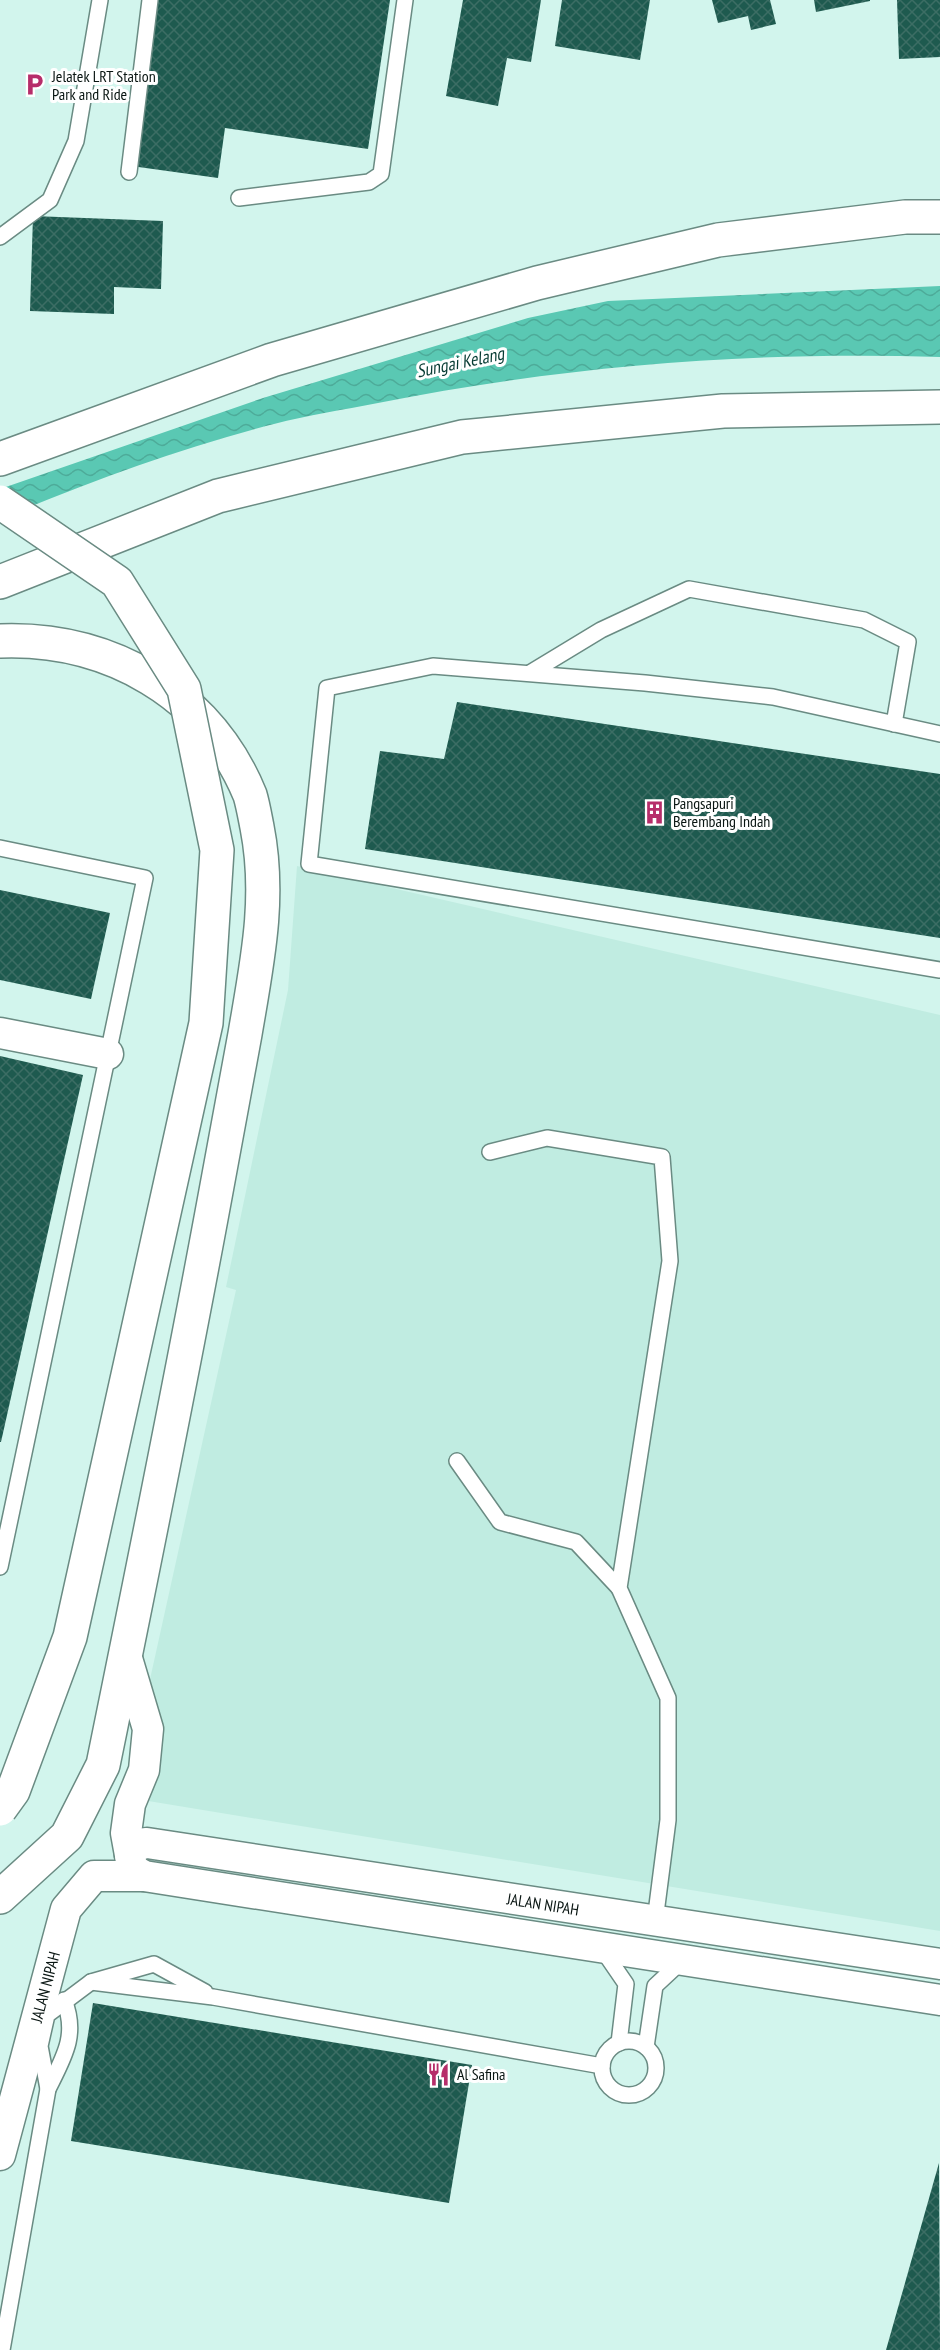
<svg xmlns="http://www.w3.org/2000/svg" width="940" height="2350" font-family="'PT Sans Narrow',sans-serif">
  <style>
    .built { fill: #c0ece1 }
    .water { fill: url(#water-waves) }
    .building { fill: url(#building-cross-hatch) }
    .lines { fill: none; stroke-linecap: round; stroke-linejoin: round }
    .service-casing { stroke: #6a8b83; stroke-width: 18 }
    .minor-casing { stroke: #6a8b83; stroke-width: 33 }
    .motorway-casing { stroke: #6a8b83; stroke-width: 36 }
    .service { stroke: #fff; stroke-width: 15 }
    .minor { stroke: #fff; stroke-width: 30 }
    .motorway { stroke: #fff; stroke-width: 33 }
    .motorway-bridge-casing { stroke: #6a8b83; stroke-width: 36; stroke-linecap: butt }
    .motorway-bridge { stroke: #fff; stroke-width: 33 }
    .labels { text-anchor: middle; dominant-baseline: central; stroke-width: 6; stroke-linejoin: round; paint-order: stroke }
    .poi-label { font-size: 16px; fill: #091512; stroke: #fff; text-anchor: start }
    .street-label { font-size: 16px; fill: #091512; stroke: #fff }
    .water-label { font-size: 18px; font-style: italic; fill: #073b33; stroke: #fff }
  </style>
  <defs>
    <pattern id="water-waves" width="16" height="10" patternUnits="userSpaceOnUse" patternTransform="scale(1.5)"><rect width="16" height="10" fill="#5ac8b3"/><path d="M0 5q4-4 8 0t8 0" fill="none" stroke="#4dab99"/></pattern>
    <pattern id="building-cross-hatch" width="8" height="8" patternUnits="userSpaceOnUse" patternTransform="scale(1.5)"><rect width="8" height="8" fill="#1e5a4f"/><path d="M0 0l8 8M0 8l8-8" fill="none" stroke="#3c6d64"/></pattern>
  </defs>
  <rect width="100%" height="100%" fill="#d2f5ed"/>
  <path class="built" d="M297 866 940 1015V1931L124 1797 236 1290 226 1287 288 990Z"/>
  <path class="water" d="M940 286V357C751 351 564 366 378 403 343 410 308 415 274 424 180 448 89 482 0 519V489L263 398 528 318 608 301Z"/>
  <g class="building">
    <path d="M148 0H390L368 149 225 128 218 178 124 165Z"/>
    <path d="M463 0H541L531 62 507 58 498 106 446 96Z"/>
    <path d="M562 0H650L640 60 555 46Z"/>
    <path d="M712 0H770L776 24 751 30 748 16 718 23Z"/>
    <path d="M814 0H870V1L816 12Z"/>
    <path d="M897 0H940V57L899 59Z"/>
    <path d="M33 216 163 221 161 289 114 287V314L30 311Z"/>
    <path d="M457 702 940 774V938L365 849 380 751 444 759Z"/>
    <path d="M0 890 110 913 91 999 0 980Z"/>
    <path d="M0 1056 83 1075 1 1442H0Z"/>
    <path d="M93 2003 472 2065 449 2203 71 2141Z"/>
    <path d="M939 2163 940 2350H886Z"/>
  </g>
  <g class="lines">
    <defs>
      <g id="service">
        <path d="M129 172 150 0"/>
        <path d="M239 198 369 182 381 174 405 0"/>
        <path d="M0 237 50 200 76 141 100 0"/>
        <path d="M530 673 601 630 689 589 864 620 908 642 894 724"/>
        <path d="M940 734 773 697 645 683 433 666 327 688 309 864 940 970"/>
        <path d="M0 848 145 878 0 1567"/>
        <path d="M490 1152 547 1138 662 1157 670 1261 619 1588 668 1698V1820L655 1921"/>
        <path d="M457 1461 500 1522 576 1542 619 1588"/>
        <path d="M602 1949 626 1984 619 2043"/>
        <path d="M91 1982 213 1997 602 2066"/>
        <circle cx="629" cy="2068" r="27"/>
        <path d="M646 2047 655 1986 683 1960"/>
        <path d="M48 2089 40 2046 47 2015 91 1982 154 1964 205 1992"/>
        <path d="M2 2350 48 2089C64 2057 78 2035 64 2000"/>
      </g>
      <g id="minor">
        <path d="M0 1033 108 1054"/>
        <path d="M126 1655 148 1729 144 1770 130 1804 126 1833 130 1855"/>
        <path d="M940 1964 147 1843 139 1844 130 1855 132 1869 144 1876 940 2000"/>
        <path d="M0 2155 66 1909 94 1876H144"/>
      </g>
      <g id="motorway">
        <path d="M0 459 272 360 537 283 718 240 905 217H940"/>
        <path d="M0 582 218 496 462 437 723 411 940 407"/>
        <path d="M0 641C109 637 208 693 250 795 253 805 255 817 257 827 271 898 257 963 245 1034 236 1081 228 1128 219 1175 183 1372 143 1569 103 1765L67 1836 0 1897"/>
      </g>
    </defs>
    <use href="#service" class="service-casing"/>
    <use href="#minor" class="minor-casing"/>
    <use href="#motorway" class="motorway-casing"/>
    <use href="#service" class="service"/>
    <use href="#minor" class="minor"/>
    <use href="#motorway" class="motorway"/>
    <defs>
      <path id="motorway-bridge" d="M0 502 117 582 184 689 217 850 206 1023 70 1637 13 1791 0 1809"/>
    </defs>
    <use href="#motorway-bridge" class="motorway-bridge-casing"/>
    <use href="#motorway-bridge" class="motorway-bridge"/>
  </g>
  <defs>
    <symbol id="parking-bare" viewBox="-9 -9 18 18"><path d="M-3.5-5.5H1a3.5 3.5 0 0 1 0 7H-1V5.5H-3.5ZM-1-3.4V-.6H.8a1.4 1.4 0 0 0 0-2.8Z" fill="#b62d6a" stroke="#fff" stroke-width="2.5" paint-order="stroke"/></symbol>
    <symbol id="building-bare" viewBox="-9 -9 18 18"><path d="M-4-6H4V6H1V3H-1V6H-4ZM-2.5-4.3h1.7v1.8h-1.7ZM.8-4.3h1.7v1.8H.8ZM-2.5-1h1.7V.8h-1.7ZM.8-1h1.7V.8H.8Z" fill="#b62d6a" stroke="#fff" stroke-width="2.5" paint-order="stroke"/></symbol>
    <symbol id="restaurant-bare" viewBox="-9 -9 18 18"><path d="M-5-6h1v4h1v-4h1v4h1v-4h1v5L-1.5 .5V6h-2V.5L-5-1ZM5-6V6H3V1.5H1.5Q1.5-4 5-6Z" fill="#b62d6a" stroke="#fff" stroke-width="2.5" paint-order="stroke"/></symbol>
  </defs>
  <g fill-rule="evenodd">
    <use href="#parking-bare" x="18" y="68" width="33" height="33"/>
    <use href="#building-bare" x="638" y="796" width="33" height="33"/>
    <use href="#restaurant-bare" x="422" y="2058" width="33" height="33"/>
  </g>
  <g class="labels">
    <g class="poi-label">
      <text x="52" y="76">Jelatek LRT Station<tspan x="52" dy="18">Park and Ride</tspan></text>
      <text x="673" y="803">Pangsapuri<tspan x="673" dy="18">Berembang Indah</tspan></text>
      <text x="457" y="2074">Al Safina</text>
    </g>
    <g class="street-label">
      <text transform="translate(543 1904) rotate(9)">JALAN NIPAH</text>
      <text transform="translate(45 1987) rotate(-75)">JALAN NIPAH</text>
    </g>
    <g class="water-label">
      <text transform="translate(460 362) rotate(-12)">Sungai Kelang</text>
    </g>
  </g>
</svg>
